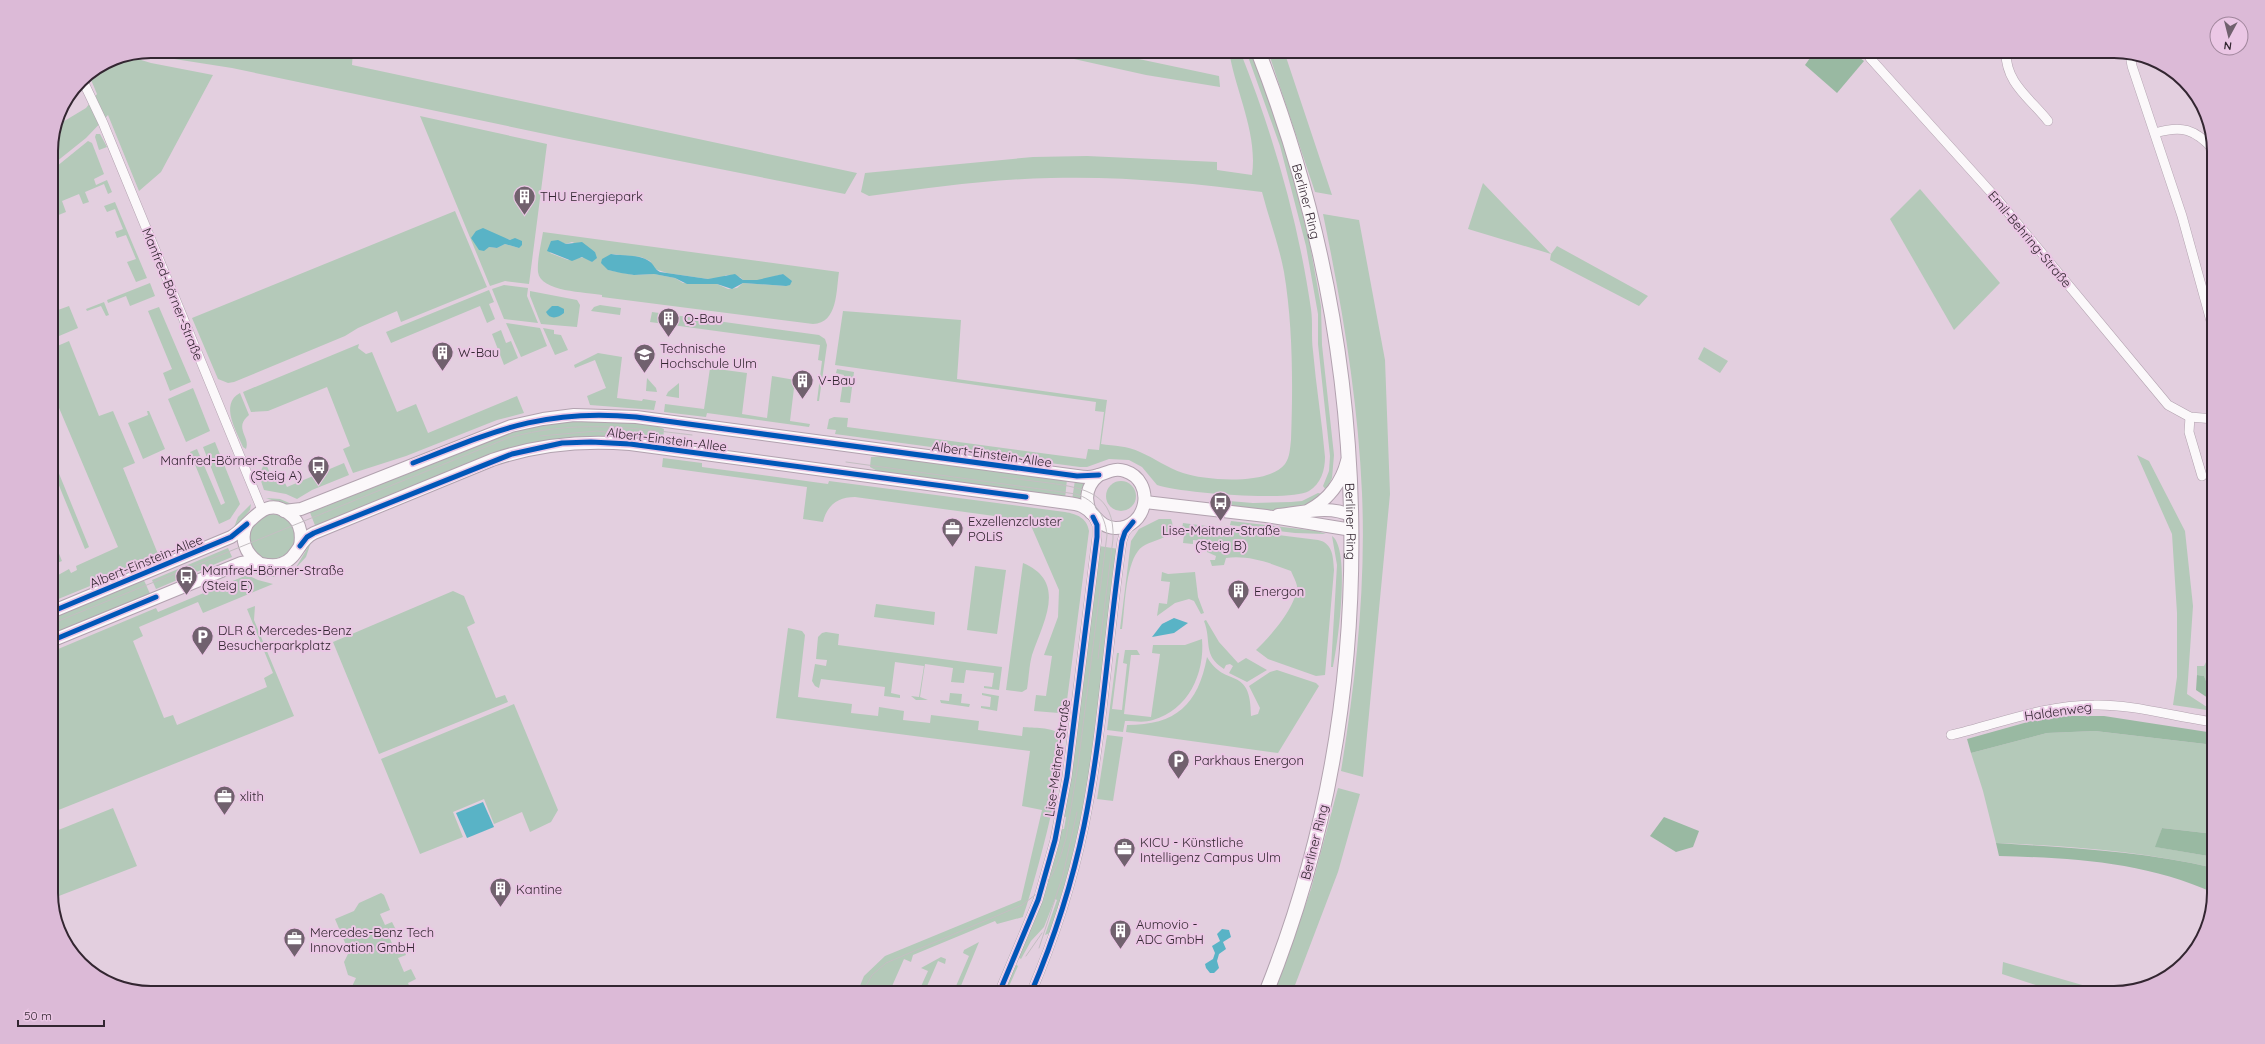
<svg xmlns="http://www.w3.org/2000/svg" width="2265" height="1044" font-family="Quicksand,sans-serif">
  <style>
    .green { fill: #b4c9b9; fill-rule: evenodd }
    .forest { fill: #99b9a2 }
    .water { fill: #59b3c6 }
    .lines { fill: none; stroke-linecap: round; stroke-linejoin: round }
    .street-casing { stroke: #b2a2af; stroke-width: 10 }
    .secondary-casing { stroke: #b2a2af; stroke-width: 14 }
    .primary-casing { stroke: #b2a2af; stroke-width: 16 }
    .street { stroke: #fbf8fa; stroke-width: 9 }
    .secondary { stroke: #fbf8fa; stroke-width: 12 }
    .primary { stroke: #fbf8fa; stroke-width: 14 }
    .tram { stroke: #c4bec2; stroke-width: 1 }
    .cycleway-casing { stroke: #ebc7e5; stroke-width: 8 }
    .cycleway { stroke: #0057b8; stroke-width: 5 }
    .labels { text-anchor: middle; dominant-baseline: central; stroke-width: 4; stroke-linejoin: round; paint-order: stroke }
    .poi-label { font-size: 13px; fill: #332631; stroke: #ebc7e5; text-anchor: start }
    .street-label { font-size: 13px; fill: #332631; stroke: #ebc7e5 }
    .rim { fill: none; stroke: #332631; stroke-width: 2 }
  </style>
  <rect width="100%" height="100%" fill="#e3cfdf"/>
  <g class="green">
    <path d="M148 51H353L352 65 857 173 845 194 564 138 232 68 168 58Z"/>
    <path d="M1038 51H1101L1219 76 1220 87 1146 75Z"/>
    <path d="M1229 51H1240C1273 134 1298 220 1311 309 1313 323 1311 337 1313 351 1316 386 1322 422 1325 457 1325 470 1321 484 1309 491 1290 502 1180 493 1157 485L1142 467 1129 460 1109 459 1087 467H1080L835 434 836 430 827 429 829 419 834 417 848 418 847 427 1086 459 1088 449 1099 450 1104 412 1095 411 1096 402 835 365 843 311 961 320 957 379 1107 400 1101 444C1114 446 1128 446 1140 452 1154 458 1168 468 1183 473 1207 481 1269 485 1285 464 1290 457 1290 448 1291 440 1293 385 1293 326 1284 272 1279 245 1269 219 1262 192 1193 183 1121 176 1051 178 990 179 929 188 869 196L861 192 865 173 1033 157 1087 156 1217 162V170L1252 175C1258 133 1235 90 1229 51Z"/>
    <path d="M1246 51H1251L1285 144 1310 245 1321 306 1322 345 1334 455 1332 478 1326 490 1323 486 1329 471 1330 456 1318 344V314L1306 246 1280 146Z"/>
    <path d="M1268 51H1284L1332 195 1315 192Z"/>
    <path d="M128 56 151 63 213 75 161 172 139 191 108 115 86 138 51 166V145L56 126 86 108 97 94 89 75 113 59Z"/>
    <path d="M420 116 547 144 529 284 505 281 490 286ZM504 238 511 240 519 248 505 244 497 248 489 247Z"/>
    <path d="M96 134H100L107 147 99 150 95 137Z"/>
    <path d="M88 141 92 143 104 174 94 179 96 185 107 180 112 192 108 194 104 184 85 192 89 202 83 204 79 194 62 201 66 212 51 218V171Z"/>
    <path d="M1483 183 1551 254 1557 246 1648 296 1639 306 1550 260 1551 254 1468 229Z"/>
    <path d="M1920 189 2000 283 1954 330 1890 219Z"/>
    <path d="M115 202 147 278 136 282 127 262 136 259 126 235 117 238 115 232 123 229 115 209 107 212 104 206Z"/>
    <path d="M455 211 487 287 401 322 397 311 358 328 345 336 234 382 228 383 218 379 192 318Z"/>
    <path d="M1323 214 1359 220 1385 360 1390 494 1363 777 1341 771C1356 679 1366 586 1362 493 1358 399 1342 306 1323 214Z"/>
    <path d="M543 232 839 272C836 291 838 323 813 324L602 297V295C586 292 540 292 538 272 537 260 541 245 543 232ZM558 241 566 244 572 242 595 252 592 262 585 257 568 260 550 253ZM611 254 641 257 650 261 655 269 667 273 708 279 722 278 726 275 740 277 743 280H762L783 274 786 286 743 283 737 288 728 289 717 284 683 283 675 278 654 274 634 275 608 270Z"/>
    <path d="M150 283 155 296 130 306 126 296 108 303 107 300Z"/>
    <path d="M504 285 528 288 527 296 538 323 504 319 492 289Z"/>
    <path d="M489 290 494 302 489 304 495 319 487 323 480 306 391 343 386 332Z"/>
    <path d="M530 291 577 300 580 305 577 327 541 324 530 296Z"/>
    <path d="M51 295 58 310 69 306 78 328 52 339 55 347 69 341 99 416 113 411 135 463 123 468 158 554 138 563 139 566 51 602V579L69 569 71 573 77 570 76 566 118 547 51 389Z"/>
    <path d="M104 302 109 315 106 316 101 306 87 311 86 309Z"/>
    <path d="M600 305 621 308 620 315 591 311 594 307Z"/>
    <path d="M159 307 191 382 170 391 163 373 172 369 148 311Z"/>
    <path d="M652 312 819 335 825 339 827 345 819 401H817L822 361 818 360 820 345 650 322Z"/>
    <path d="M506 323 540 328 547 346 521 357Z"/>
    <path d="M543 328 554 330V334L561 335 568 350 555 355Z"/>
    <path d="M501 330 506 343 511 341 518 358 504 365 492 334Z"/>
    <path d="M359 344 358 348 366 354 372 352 397 412 416 404 428 433 517 396 524 413 497 420 406 456 353 473 343 449 350 446 327 387 268 411 251 412 243 392Z"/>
    <path d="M1704 347 1728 361 1720 373 1698 359Z"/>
    <path d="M598 353 622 357 617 398 642 401 643 399 656 401 654 410 590 405 587 396 606 388 595 360 575 368 574 365Z"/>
    <path d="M710 368 747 373 742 414 767 418 772 376 795 380 790 421 810 424 809 427 707 413 706 417 664 412 665 404 704 409Z"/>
    <path d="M837 369 854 372 850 403 840 402 844 375 836 373Z"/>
    <path d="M647 378 656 388 657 392 646 391Z"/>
    <path d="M679 383V398L666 396 668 392Z"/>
    <path d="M193 388 210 431 186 442 168 399Z"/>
    <path d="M240 393 249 415C233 428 251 437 246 449L243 447C237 432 219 404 240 393Z"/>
    <path d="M147 411H149L165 449 143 459 128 423 148 415Z"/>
    <path d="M578 418 652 424 664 429 663 440 653 442 561 440 316 528 309 510 471 444 541 422 542 426 554 424V420Z"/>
    <path d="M215 442 240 504 230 519 219 524 190 452 197 449 221 505 225 503 203 447Z"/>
    <path d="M51 454 89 547 85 549 51 466Z"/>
    <path d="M2137 455 2149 461 2185 531 2193 606 2187 694 2213 711 2173 705 2177 677V613L2172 534Z"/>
    <path d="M881 456 1067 479 1065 499 883 474 870 467 871 457Z"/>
    <path d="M663 458 702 463V467L828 484 829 481 1065 512C1077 514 1087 518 1089 531L1066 708 1059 713 1034 711 1036 695 1046 696 1052 656 1044 655 1058 617 1059 590 1032 528 1024 521 1009 518 855 497C838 497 827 505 823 522L803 519 807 487 662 467Z"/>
    <path d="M265 462 274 482 283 479 287 487 344 463 349 475 312 490 297 499 286 494 264 490 259 475Z"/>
    <path d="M1075 480 1085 482 1081 501 1072 500Z"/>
    <circle cx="1121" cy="496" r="15"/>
    <path d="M1318 493 1322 494C1297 520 1248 508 1217 503V500L1253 503 1291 502 1302 501Z"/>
    <path d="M266 498 280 499 294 505H286Z"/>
    <path d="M251 504 250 510 233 530 238 517Z"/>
    <circle cx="272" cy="537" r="23"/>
    <path d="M1159 519H1171C1180 541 1147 538 1138 551 1125 568 1125 608 1122 629H1120L1131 541 1139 529Z"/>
    <path d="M1231 521 1317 531 1326 534 1295 533 1230 525Z"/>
    <path d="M1183 523 1318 540C1333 543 1333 557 1334 570L1325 675 1316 676 1268 659 1256 650C1270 637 1297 606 1297 586 1296 581 1293 576 1291 571 1270 563 1249 555 1226 558L1224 565 1212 566 1210 560H1215L1216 556 1207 552 1209 542 1193 540V544L1183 543 1184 535 1181 534Z"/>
    <path d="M51 534 62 561 52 565 51 562Z"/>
    <path d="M1332 536C1351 549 1338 644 1333 667H1331L1337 565Z"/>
    <path d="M311 542 306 557 295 569Z"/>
    <path d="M1099 546 1119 549 1089 780 1071 873 1050 933 1045 935 1057 900 1055 899 1044 927 1031 941 1021 959 1018 957 1060 829H1064L1066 817 1063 816Z"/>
    <path d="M228 548 232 557 156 589 152 580Z"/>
    <path d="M1023 563C1068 582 1043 622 1032 655 1029 666 1029 677 1027 689L1022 692 1006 690Z"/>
    <path d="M975 566 1006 570 997 634 967 630Z"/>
    <path d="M250 568 277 577C269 577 253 576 250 568Z"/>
    <path d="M1162 572 1168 574 1195 572 1198 597 1204 613 1201 614 1194 601 1189 599 1175 603 1157 616 1159 603 1167 604 1170 582 1161 581Z"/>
    <path d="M247 575 258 580 273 584 203 613 198 602 139 627 143 636 133 641 164 718 173 715 177 725 267 687 264 678 273 673 247 609 255 606 254 620 294 716 51 813V652L156 608 158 612Z"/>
    <path d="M143 578 151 596 51 637V616Z"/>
    <path d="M453 591 464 596 475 623 467 627 496 698 505 695 508 702 379 754 333 642Z"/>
    <path d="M876 604 935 612 934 625 874 617Z"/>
    <path d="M1206 620 1219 642 1238 663 1246 658 1267 670 1247 682 1229 673 1233 666 1230 664 1226 665 1224 669C1202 655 1212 641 1204 621Z"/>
    <path d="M788 628 802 631 805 635 798 697 852 704 851 713 878 716 879 707 904 711 903 720 930 723 931 715 979 721 978 730 1022 736 1023 727C1033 728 1052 727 1059 734 1073 747 1031 896 1023 917L997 924 995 921 913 955 911 962 904 959 889 993H857L864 976 885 956 1021 900 1042 810 1022 806 1030 751 776 718Z"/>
    <path d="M826 632 839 634 838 645 1002 667 999 690 984 688V686L992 687 994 673 966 670 964 683 951 682 953 668 925 664 920 697 928 700H916L911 696 919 697 924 666 895 662 891 693 900 695V698L884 696 885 687 821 679 819 688 815 686 812 681 815 664 826 666 827 660 816 659 818 637 822 633Z"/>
    <path d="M1202 639C1205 674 1188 710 1153 720 1144 723 1134 721 1125 721L1123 732 1107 730 1117 653H1119L1112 709 1122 710 1127 664 1123 663 1125 650H1137L1140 655H1131L1124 714 1151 717 1160 654 1152 653 1153 645H1185Z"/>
    <path d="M2214 653V690L2208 687 2204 676 2197 675V666H2204L2209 656Z"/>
    <path d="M1207 657C1225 689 1251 664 1251 716L1258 714 1260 708 1249 686 1270 672 1277 670 1316 683 1319 686 1278 753 1126 732 1127 725C1176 725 1198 705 1207 657Z"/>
    <path d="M950 693 962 694 961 703 970 704 969 707 941 703 940 700 949 701Z"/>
    <path d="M982 693 999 696 997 711 981 708V706L990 707 991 697 982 695Z"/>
    <path d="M514 704 558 810 551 822 530 832 522 812 494 824 484 799 453 812 463 837 420 854 381 759Z"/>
    <path d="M2095 731 2214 745V834L2162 828 2156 847 2214 857V868C2143 851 2069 846 1996 843L1983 791 1971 753 2047 733Z"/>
    <path d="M1107 735 1123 737 1113 801 1097 799Z"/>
    <path d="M1338 788 1360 794 1338 872 1292 993H1274L1311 889Z"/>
    <path d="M113 808 137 866 51 899V833Z"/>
    <path d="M381 893 384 895 390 910 380 914 385 925 392 922 396 930 388 934 394 948 402 945 406 955 398 958 404 972 411 969 416 979 408 983 412 993H349L356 978 348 975 344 962 349 952 335 919 354 911 359 903Z"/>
    <path d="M979 942 958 993H953L969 956 963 953 964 950Z"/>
    <path d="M941 957 946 959 945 964 938 961 924 993H918L928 971 921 968Z"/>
    <path d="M2003 962 2110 993H2060L2002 974Z"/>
    <path d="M1015 964 1018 966 1006 993H1002Z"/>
  </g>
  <g class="forest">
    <path d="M1815 51H1851L1864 61 1837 93 1805 65Z"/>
    <path d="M2197 675 2204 676 2208 686 2214 690V702L2196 690Z"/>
    <path d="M2070 716H2104L2214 733V745L2095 731 2047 733 1971 753 1967 739 2038 719Z"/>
    <path d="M1664 817 1699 831 1693 847 1676 852 1650 836Z"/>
    <path d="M2162 828 2214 834V857L2155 847Z"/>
    <path d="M1996 843C2069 848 2142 851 2214 868V893C2145 862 2073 858 1999 856Z"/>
  </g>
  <g class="water">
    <path d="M483 228 510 240 515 238 522 241V245L519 248 505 244 497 248 489 247 484 251 479 250 471 238 476 231Z"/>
    <path d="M558 240 566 244 582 242 595 252 597 258 592 262 582 257 572 261 547 251 551 241Z"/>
    <path d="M611 254C622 256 639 254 649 261 654 264 654 269 660 272L708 279 735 274 743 280H757L783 274 792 281 790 285 786 286 743 283 732 289 717 284H687L675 278 654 274 634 275 621 273 608 270 601 263 602 259Z"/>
    <path d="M552 306H558L564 309V313C558 318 550 320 546 312Z"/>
    <path d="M1174 618 1188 623 1174 633 1152 637 1162 624Z"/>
    <path d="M483 802 494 827 467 838 456 813Z"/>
    <path d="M1222 929 1229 930 1231 937 1223 942 1226 949 1219 954 1217 961 1219 968 1214 973H1210L1206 968 1205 964 1213 959 1215 953 1212 946 1220 941 1217 934Z"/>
  </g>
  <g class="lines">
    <defs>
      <g id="street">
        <path d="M2006 51C2005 83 2030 98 2048 121"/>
        <path d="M2098 51 2121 52"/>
        <path d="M2130 54 2132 66 2182 216 2214 332"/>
        <path d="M1870 58 1997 199 2168 405 2190 417 2214 419"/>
        <path d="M82 79 103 123 262 510"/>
        <path d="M2155 133C2182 125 2195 129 2214 150"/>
        <path d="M2190 417 2189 432 2202 476"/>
        <path d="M1951 735C1998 724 2044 705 2094 705 2134 704 2174 717 2214 722"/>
        <path d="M999 993 1038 900 1055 840 1067 777 1097 537V525L1093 517"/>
        <path d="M1031 993C1054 939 1072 884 1084 826 1103 732 1108 636 1122 541L1125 532 1133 523"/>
      </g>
      <g id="secondary">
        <path d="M1145 502 1266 516 1352 530"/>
        <path d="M1309 510C1328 500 1342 482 1347 461"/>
        <path d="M1091 513C1084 499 1087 485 1099 475"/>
        <path d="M1278 515C1302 513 1329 504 1352 516"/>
        <path d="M247 524C239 539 246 554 258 562"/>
        <path d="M51 612 231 537C250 527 265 490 293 517 301 525 302 535 300 546"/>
        <path d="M51 641 241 563C256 559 267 569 281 564 298 559 298 540 314 533L492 460C538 444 582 440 630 444L1068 503C1074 504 1080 504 1085 508 1097 515 1099 527 1115 528 1148 529 1156 481 1125 471 1113 467 1106 474 1095 476 1089 478 1083 477 1077 476L636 417 574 415 543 419 511 426 301 509 284 511"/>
      </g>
      <g id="primary">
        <path id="s1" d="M1258 51C1375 351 1387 692 1266 993"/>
      </g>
    </defs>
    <use href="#street" class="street-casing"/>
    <use href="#secondary" class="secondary-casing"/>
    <use href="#primary" class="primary-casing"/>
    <use href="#street" class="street"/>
    <use href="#secondary" class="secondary"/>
    <use href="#primary" class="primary"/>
    <g class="tram">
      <path d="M540 436 597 431 691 442"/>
      <path d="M846 462 1076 494C1095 500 1105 515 1107 535L1078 765 1066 838 1060 858 1052 875 1039 892 1022 905 886 963 872 975 862 993"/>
      <path d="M1000 477C1017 479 1033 481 1049 483 1086 488 1115 494 1113 539L1098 659"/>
      <path d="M51 624 508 438C572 420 627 427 692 435"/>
      <path d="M1039 948 1063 875 1077 812"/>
      <path d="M1026 956 1042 933"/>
    </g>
    <defs>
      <g id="cycleway">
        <path d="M413 463C495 431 545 408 636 417L1077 476 1099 475"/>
        <path d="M300 546 307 537 314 533 512 454 562 443 591 442 630 444 1026 497"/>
        <path d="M51 612 231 537 247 524"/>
        <path d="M51 641 156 597"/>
        <path d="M999 993 1038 900 1055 840 1067 777 1097 537V525L1093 517"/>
        <path d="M1031 993C1054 939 1072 884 1084 826 1103 732 1108 636 1122 541L1125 532 1133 522"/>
      </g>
    </defs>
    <use href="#cycleway" class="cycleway-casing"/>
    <use href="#cycleway" class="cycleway"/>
  </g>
  <defs>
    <symbol id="building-pin" viewBox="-11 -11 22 30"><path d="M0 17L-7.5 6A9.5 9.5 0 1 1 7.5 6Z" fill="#71616e" stroke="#ebc7e5"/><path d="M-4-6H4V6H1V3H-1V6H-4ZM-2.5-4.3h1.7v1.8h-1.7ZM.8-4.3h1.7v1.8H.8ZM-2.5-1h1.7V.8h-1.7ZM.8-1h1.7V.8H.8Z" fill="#fff"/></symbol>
    <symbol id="university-pin" viewBox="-11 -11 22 30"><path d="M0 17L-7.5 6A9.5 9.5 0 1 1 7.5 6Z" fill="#71616e" stroke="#ebc7e5"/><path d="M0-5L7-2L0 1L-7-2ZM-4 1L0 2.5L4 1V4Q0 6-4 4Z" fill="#fff"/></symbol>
    <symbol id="bus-pin" viewBox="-11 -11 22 30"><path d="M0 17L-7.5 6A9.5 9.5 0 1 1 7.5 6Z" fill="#71616e" stroke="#ebc7e5"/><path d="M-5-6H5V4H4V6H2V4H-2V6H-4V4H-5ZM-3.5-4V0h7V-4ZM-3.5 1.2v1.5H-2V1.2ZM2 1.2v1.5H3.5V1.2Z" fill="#fff"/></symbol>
    <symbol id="office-pin" viewBox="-11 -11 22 30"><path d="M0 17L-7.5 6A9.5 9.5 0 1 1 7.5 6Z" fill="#71616e" stroke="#ebc7e5"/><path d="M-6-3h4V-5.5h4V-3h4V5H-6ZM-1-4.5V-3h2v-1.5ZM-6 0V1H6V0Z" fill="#fff"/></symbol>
    <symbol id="parking-pin" viewBox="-11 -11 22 30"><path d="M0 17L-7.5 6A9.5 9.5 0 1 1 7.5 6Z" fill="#71616e" stroke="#ebc7e5"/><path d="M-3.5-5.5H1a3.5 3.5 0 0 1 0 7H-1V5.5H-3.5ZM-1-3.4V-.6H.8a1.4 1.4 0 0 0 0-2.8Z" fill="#fff"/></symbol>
  </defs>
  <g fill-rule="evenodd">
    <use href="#building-pin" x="512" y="184" width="25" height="34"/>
    <use href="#building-pin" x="656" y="306" width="25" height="34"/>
    <use href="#building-pin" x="430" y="340" width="25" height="34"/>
    <use href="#university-pin" x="632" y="342" width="25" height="34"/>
    <use href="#building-pin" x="790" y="368" width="25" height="34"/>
    <use href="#bus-pin" x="306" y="454" width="25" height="34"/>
    <use href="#bus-pin" x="1208" y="490" width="25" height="34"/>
    <use href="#office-pin" x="940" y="516" width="25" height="34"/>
    <use href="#bus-pin" x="174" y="564" width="25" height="34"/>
    <use href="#building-pin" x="1226" y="578" width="25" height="34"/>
    <use href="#parking-pin" x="190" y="624" width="25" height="34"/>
    <use href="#parking-pin" x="1166" y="748" width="25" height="34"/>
    <use href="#office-pin" x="212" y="784" width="25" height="34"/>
    <use href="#office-pin" x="1112" y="836" width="25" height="34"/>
    <use href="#building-pin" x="488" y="876" width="25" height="34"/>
    <use href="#building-pin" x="1108" y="918" width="25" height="34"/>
    <use href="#office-pin" x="282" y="926" width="25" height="34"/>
  </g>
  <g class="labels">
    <g class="poi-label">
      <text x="540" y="196">THU Energiepark</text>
      <text x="684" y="318">Q-Bau</text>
      <text x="660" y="348">Technische<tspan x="660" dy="15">Hochschule Ulm</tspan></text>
      <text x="458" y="352">W-Bau</text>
      <text x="818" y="380">V-Bau</text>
      <text x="302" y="460" text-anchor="end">Manfred-Börner-Straße<tspan x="302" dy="15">(Steig A)</tspan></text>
      <text x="968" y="521">Exzellenzcluster<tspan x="968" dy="15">POLiS</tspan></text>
      <text x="1221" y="530" text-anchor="middle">Lise-Meitner-Straße<tspan x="1221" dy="15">(Steig B)</tspan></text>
      <text x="202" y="570">Manfred-Börner-Straße<tspan x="202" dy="15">(Steig E)</tspan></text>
      <text x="1254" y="591">Energon</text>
      <text x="218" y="630">DLR &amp; Mercedes-Benz<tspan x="218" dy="15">Besucherparkplatz</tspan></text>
      <text x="1194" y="760">Parkhaus Energon</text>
      <text x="240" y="796">xlith</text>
      <text x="1140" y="842">KICU - Künstliche<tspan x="1140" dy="15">Intelligenz Campus Ulm</tspan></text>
      <text x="516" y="889">Kantine</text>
      <text x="1136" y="924">Aumovio -<tspan x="1136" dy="15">ADC GmbH</tspan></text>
      <text x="310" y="932">Mercedes-Benz Tech<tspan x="310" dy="15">Innovation GmbH</tspan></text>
    </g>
    <g class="street-label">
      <text stroke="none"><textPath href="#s1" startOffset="158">Berliner Ring</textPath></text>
      <text transform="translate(2030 239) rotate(50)">Emil-Behring-Straße</text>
      <text transform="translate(173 294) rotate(68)">Manfred-Börner-Straße</text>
      <text transform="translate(667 439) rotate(7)">Albert-Einstein-Allee</text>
      <text transform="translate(992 454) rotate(8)">Albert-Einstein-Allee</text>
      <text stroke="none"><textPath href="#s1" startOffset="482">Berliner Ring</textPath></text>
      <text transform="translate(146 561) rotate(-22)">Albert-Einstein-Allee</text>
      <text transform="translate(2058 711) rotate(-8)">Haldenweg</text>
      <text transform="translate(1057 758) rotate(-82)">Lise-Meitner-Straße</text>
      <text transform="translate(1314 842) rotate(-76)">Berliner Ring</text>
    </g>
  </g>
  <path d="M0 0H2265V1044H0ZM151 58H2114A93 93 0 0 1 2207 151V893A93 93 0 0 1 2114 986H151A93 93 0 0 1 58 893V151A93 93 0 0 1 151 58Z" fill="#dcbad7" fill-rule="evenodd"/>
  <path class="rim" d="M151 58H2114A93 93 0 0 1 2207 151V893A93 93 0 0 1 2114 986H151A93 93 0 0 1 58 893V151A93 93 0 0 1 151 58Z"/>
  <g transform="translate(2229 36) rotate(187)"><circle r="19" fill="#ebc7e5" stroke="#a1879d"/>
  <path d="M0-3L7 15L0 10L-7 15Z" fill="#71616e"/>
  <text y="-6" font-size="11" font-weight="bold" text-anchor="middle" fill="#332631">N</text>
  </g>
  <path d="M18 1020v6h86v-6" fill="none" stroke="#332631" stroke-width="2"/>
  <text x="24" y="1020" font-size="12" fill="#332631" stroke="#ebc7e5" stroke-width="3" paint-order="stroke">50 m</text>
</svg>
